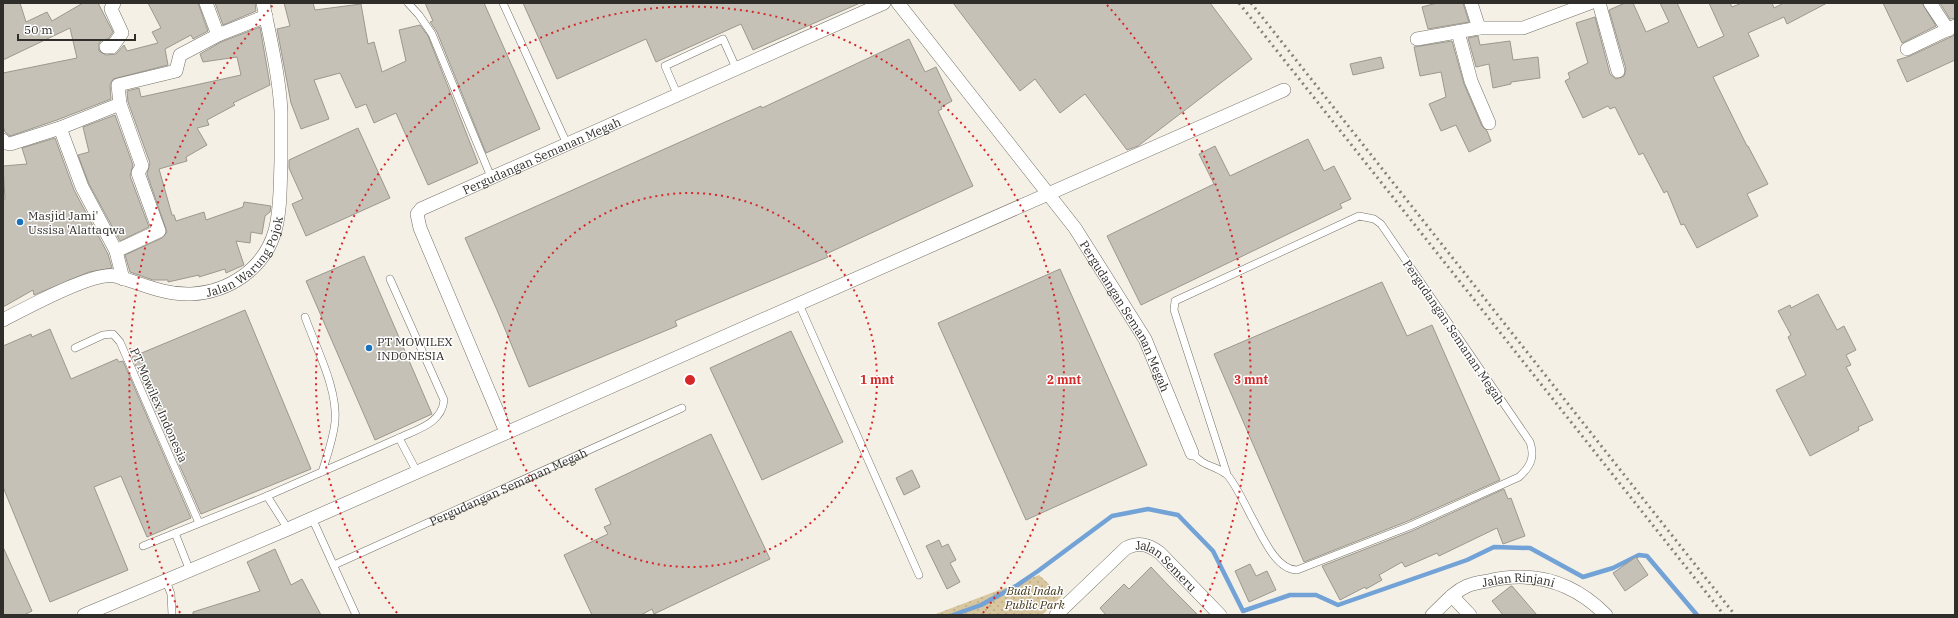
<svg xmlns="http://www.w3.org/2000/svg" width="1958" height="618" font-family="'IBM Plex Serif',serif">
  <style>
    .green { fill: url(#green-dots) }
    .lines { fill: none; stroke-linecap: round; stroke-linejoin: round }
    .stream { stroke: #72a2d6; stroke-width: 4.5 }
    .building { fill: #c5c1b7; stroke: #9c988e }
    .service-casing { stroke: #757167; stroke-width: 8 }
    .minor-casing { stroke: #757167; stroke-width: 14 }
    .service { stroke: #fff; stroke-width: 7 }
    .minor { stroke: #fff; stroke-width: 13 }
    .rail { stroke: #85827b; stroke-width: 3; stroke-dasharray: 2 4; stroke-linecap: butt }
    .ring { fill: none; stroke: #d62828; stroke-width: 2; stroke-dasharray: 2 4 }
    .poi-dot { fill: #1a72bf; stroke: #fff; stroke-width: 1.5 }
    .labels { text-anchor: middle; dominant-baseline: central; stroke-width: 3; stroke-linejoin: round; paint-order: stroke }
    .street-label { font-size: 12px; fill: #302e2a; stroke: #fff }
    .poi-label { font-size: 12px; fill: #302e2a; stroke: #fff; text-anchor: start }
    .park-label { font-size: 12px; font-style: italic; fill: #423618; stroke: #fff }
    .centre { fill: #d62828; stroke: #fff; stroke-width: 2 }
    .ring-label { font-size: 12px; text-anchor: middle; font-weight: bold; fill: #d62828; stroke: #fff; stroke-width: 3; stroke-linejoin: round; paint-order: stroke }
  </style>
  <defs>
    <pattern id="green-dots" width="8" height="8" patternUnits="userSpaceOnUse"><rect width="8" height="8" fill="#d7c69e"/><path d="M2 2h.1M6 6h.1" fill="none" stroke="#b9aa88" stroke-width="1.8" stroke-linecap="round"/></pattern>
  </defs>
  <rect width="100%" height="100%" fill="#f4f0e5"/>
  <path class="green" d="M1039 575 1062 596 1042 615H933Z"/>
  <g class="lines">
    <path class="stream" d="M953 615 981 605 1016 586 1038 571 1112 516 1148 509 1178 515 1213 551 1243 611 1290 595H1316L1338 605 1467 560 1494 547 1530 548 1583 577 1613 568 1639 555 1647 556 1697 615"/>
  </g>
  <g class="building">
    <path d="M3 3H20L26 22 47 12 52 21 83 3H98L113 32 108 39 102 40 99 43V51L106 55 116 54 124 45 127 51 158 43 152 32 161 28 148 3H198L208 31 193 39 191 35 165 49 168 65 113 79 110 85 111 99 57 120 10 136 5 132 3 126V73L77 58 70 28 3 60Z"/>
    <path d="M215 3H255L256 11 223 25Z"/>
    <path d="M284 3H313L315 10 361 4 368 44 374 42 382 72 406 61 399 30 420 25 428 36 478 163 428 185 396 113 374 123 366 104 356 108 340 73 314 80 329 119 301 129 291 103 277 29 290 26Z"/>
    <path d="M425 3H484L540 129 486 153 437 32 430 22 433 21Z"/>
    <path d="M523 3H860L753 50 741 24 656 62 646 39 557 79Z"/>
    <path d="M953 3H1210L1252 59 1138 146 1127 150 1085 94 1060 113 1035 79 1020 91Z"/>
    <path d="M1437 3H1463L1469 22 1428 29 1422 7Z"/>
    <path d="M1625 3H1633L1646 32 1669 22 1660 3H1677L1698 48 1724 36 1709 3H1730L1732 7 1742 3H1772L1774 8 1784 3H1827L1787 24 1784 17 1748 33 1759 56 1713 77 1747 146H1748L1768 184 1747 194 1758 216 1697 248 1684 224 1681 225 1667 191 1664 193 1643 153 1639 155 1615 107 1610 109 1608 106 1583 118 1565 81 1570 78 1568 73 1588 63 1576 23 1595 17 1610 74 1616 79 1624 76 1626 69 1609 10Z"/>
    <path d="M1883 3H1922L1936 26 1902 43Z"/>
    <path d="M1940 3H1955V18L1950 19Z"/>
    <path d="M260 27 270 85 233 103 235 105 207 120 209 125 197 128 207 145 186 157 187 161 159 169 172 215H174L176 221 204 212 206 220 243 207 244 202 271 206 270 212 265 216 262 234 251 232 250 243 236 241 244 265 226 273 225 269 199 277V275L168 282V280H153L130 272 125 255 162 238 167 232 147 174 150 163 128 102 127 91 139 88 141 97 241 75 237 57 203 62 200 54 221 42Z"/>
    <path d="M1955 35V60L1907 82 1897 60 1910 56Z"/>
    <path d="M1478 36 1480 45 1510 41 1513 60 1538 57 1540 78 1511 82V84L1493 88 1489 64 1476 67 1468 38Z"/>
    <path d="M909 39 925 72 936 67 952 101 941 107 942 109 938 111 973 186 826 254 828 257 675 321 677 326 529 387 497 310 465 238 761 106 762 108Z"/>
    <path d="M1452 41 1464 84 1482 126 1487 131 1491 141 1469 152 1456 125 1441 131 1429 104 1446 97 1441 72 1420 76 1414 47Z"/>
    <path d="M1381 57 1384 68 1353 75 1350 64Z"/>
    <path d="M115 115 133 165 130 176 149 227 120 241 89 184 78 155 89 152 83 127Z"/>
    <path d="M358 128 390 198 306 236 292 204 303 199 289 168V160Z"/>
    <path d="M55 138 74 190 108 254 112 268 89 272 34 295 33 290 3 307V199H5L3 166 27 164 22 148Z"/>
    <path d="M1308 139 1324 171 1334 166 1351 199 1340 204 1342 208 1141 305 1107 236 1214 184 1199 154 1215 146 1230 176Z"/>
    <path d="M364 256 432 414 375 440 306 281Z"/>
    <path d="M1060 269 1147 465 1026 520 938 323Z"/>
    <path d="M1382 282 1407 336 1432 325 1500 480 1408 521 1304 562 1214 354Z"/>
    <path d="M1818 294 1837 330 1844 326 1856 350 1846 355 1851 365 1846 367 1873 420 1858 427 1859 430 1810 456 1776 390 1806 375 1788 337 1791 335 1778 311 1790 305 1791 308Z"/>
    <path d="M245 310 311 469 201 514 132 357Z"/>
    <path d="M50 329 71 379 117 359 119 362 123 361 191 518 147 537 121 476 94 487 128 570 50 602 3 487V346L31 334 32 337Z"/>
    <path d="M791 331 843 442 762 480 710 368Z"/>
    <path d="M711 434 770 559 654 614 652 609 641 615H592L564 555 608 534 604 527 611 524 595 489Z"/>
    <path d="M912 470 920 487 904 495 896 478Z"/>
    <path d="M1504 489 1508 499 1511 498 1525 536 1503 544 1497 528 1439 556 1437 553 1405 567 1402 562 1379 575 1382 580 1366 589 1365 587 1340 600 1322 566 1412 531Z"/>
    <path d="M939 540 942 547 948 544 956 560 950 563 960 582 947 589 926 546Z"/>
    <path d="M3 547 32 611 24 615H3Z"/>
    <path d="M275 549 291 585 302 579 321 615H193V612L260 591 247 562Z"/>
    <path d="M1636 557 1648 575 1625 591 1613 573Z"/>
    <path d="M1250 564 1256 576 1267 571 1276 590 1249 602 1235 571Z"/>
    <path d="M1151 567 1169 586 1198 615H1106L1100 608 1124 584 1129 589Z"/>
    <path d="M1511 586H1512L1537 615H1503L1492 601Z"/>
  </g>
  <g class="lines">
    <defs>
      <g id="service">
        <path d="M408 3 419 15 432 34 491 177"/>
        <path d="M503 3 567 144"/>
        <path d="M678 96 665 66 723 39 737 70"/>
        <path d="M390 279 444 400C442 423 418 429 399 438"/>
        <path d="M799 304 919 575"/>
        <path d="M305 317C316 348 338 389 335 422 333 440 327 456 322 472"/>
        <path d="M75 348 103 335 113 334 120 342 199 523"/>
        <path d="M1192 453C1205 468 1213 464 1226 474 1232 478 1247 508 1251 516 1261 533 1275 570 1297 570L1410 526 1519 477C1531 466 1535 457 1530 442L1381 224 1374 219 1359 216 1175 301 1174 310 1227 474"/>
        <path d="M267 496 288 529"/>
        <path d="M312 518 356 615"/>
        <path d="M175 533 190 571"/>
        <path d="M143 546 267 496 399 438 417 472"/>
        <path id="s1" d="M334 565 682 408"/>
        <path d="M166 581 171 594 172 615"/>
      </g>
      <g id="minor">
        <path d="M206 3 218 35"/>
        <path id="s2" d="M898 3 1075 228 1145 339 1192 453"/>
        <path d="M1471 3 1479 28"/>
        <path d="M1599 3 1618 71"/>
        <path d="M1930 3 1948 30"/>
        <path d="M1458 32 1471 81 1489 123"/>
        <path d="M1417 39 1479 28H1523L1590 3"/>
        <path d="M106 47H112L122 33 111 9 114 3"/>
        <path d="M1907 49 1955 26"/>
        <path d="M60 128 82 187 116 251 123 279"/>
        <path d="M3 140 5 143 10 144 60 128 120 104 118 85 176 71 180 55 218 35 266 16"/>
        <path d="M116 251 159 231 138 173 142 166 120 104"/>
        <path id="s3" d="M3 320C24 309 94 271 115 276 141 283 163 295 191 294 229 292 264 269 275 231 281 209 280 185 281 162 281 145 281 128 281 111 279 75 270 38 263 3"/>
        <path id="s4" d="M506 432 420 228 417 214 421 209 884 3"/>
        <path d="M1452 596 1470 615"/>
        <path d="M84 615 288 529 1284 90"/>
        <path id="s5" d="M1056 615 1126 548C1139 542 1148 544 1160 553L1220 615"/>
        <path id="s6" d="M1432 615C1443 605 1453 592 1467 586 1474 583 1482 582 1488 581 1534 570 1573 582 1606 615"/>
      </g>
    </defs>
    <use href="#service" class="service-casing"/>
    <use href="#minor" class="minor-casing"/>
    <use href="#service" class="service"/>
    <use href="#minor" class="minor"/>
    <g class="rail">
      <path d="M1239 3 1724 615"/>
      <path d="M1251 3 1735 615"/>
    </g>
  </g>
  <g class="ring">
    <circle cx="690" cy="380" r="187"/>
    <path d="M397 613A374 374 0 1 1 983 613"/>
    <path d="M180 613A561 561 0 0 1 273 5M1107 5A561 561 0 0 1 1200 613"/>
  </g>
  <g class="poi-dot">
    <circle cx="20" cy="222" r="4"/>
    <circle cx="369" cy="348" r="4"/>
  </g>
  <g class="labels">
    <g class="street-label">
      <text stroke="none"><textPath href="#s4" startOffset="374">Pergudangan Semanan Megah</textPath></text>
      <text stroke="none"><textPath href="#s3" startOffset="271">Jalan Warung Pojok</textPath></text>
      <text stroke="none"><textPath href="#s2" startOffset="388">Pergudangan Semanan Megah</textPath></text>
      <text transform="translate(1454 332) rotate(56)">Pergudangan Semanan Megah</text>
      <text transform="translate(159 405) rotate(66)">PT Mowilex Indonesia</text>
      <text stroke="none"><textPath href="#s1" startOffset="191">Pergudangan Semanan Megah</textPath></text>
      <text stroke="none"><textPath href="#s5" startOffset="145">Jalan Semeru</textPath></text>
      <text stroke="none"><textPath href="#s6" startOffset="98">Jalan Rinjani</textPath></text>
    </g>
    <g class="poi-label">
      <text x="28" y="215">Masjid Jami'<tspan x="28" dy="14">Ussisa 'Alattaqwa</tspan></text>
      <text x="377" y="341">PT MOWILEX<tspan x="377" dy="14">INDONESIA</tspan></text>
    </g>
    <g class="park-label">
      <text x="1035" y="590">Budi Indah<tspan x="1035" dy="14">Public Park</tspan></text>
    </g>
  </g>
  <circle cx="690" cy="380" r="6" class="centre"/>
  <g class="ring-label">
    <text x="877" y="384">1 mnt</text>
    <text x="1064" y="384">2 mnt</text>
    <text x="1251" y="384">3 mnt</text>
  </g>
  <rect width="1958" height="618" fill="none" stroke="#302e2a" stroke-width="8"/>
  <path d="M18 34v6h117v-6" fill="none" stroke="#302e2a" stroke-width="2"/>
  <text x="24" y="34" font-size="12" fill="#302e2a" stroke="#ffffff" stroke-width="3" paint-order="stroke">50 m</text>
</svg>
